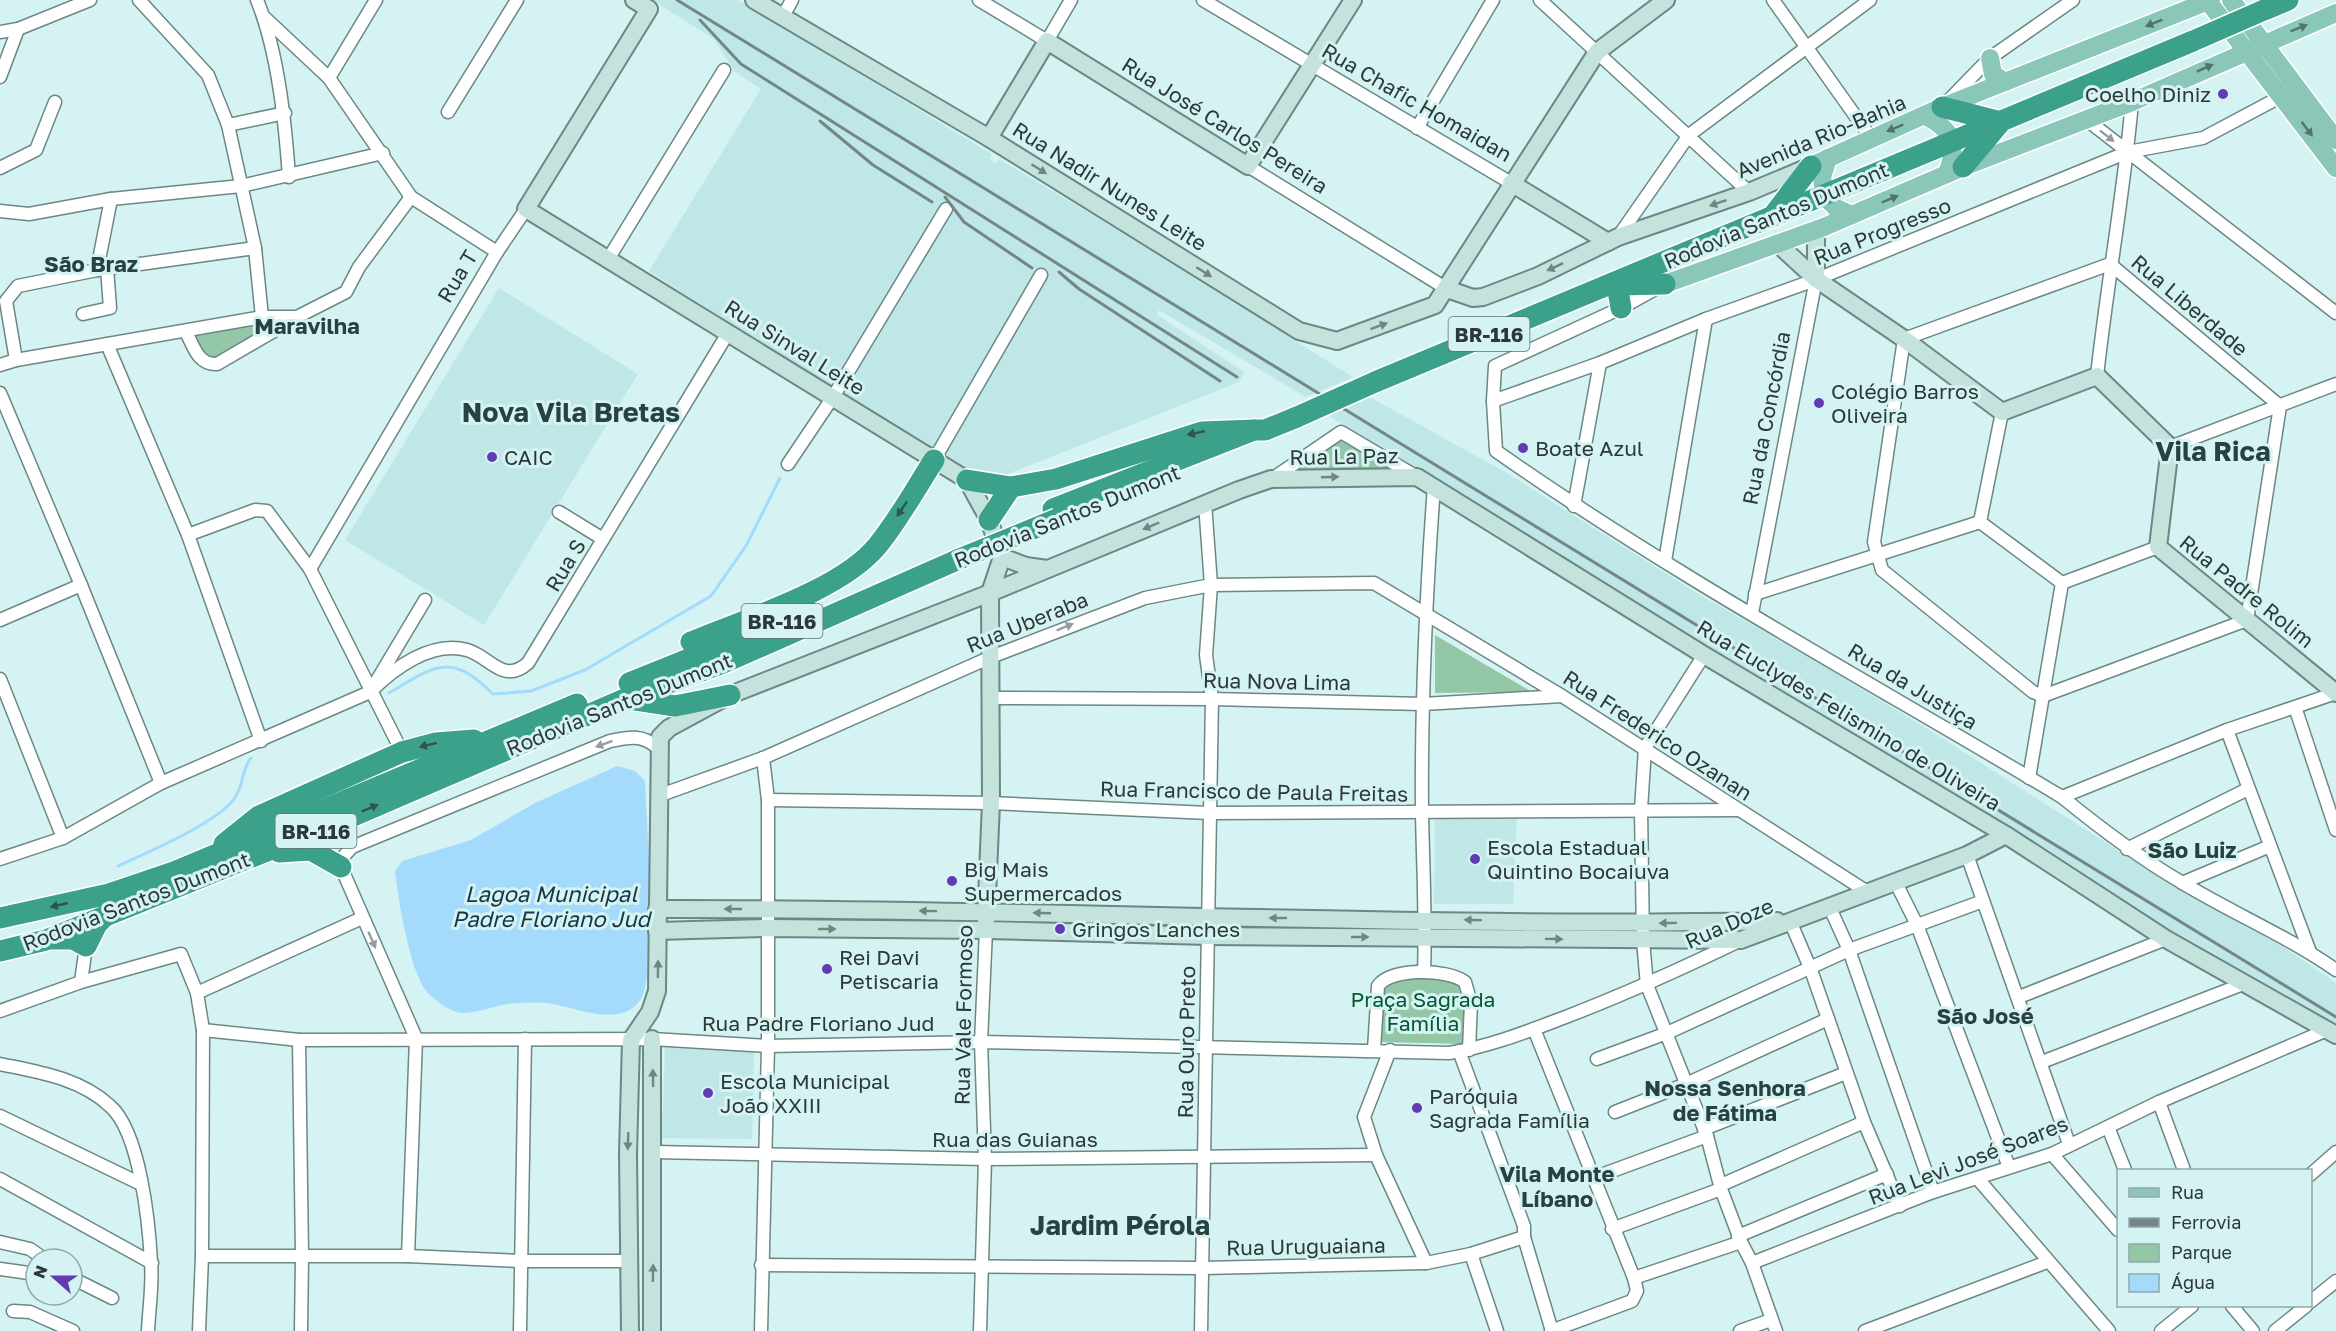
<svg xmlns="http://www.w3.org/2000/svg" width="2336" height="1331" font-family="'Golos Text',sans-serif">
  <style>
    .built { fill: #c0e7e7 }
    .green { fill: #93c7a6 }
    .water { fill: #a4dbfc }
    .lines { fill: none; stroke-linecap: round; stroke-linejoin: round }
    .stream { stroke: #a4dbfc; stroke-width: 3 }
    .street-casing { stroke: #6b8786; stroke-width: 15 }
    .secondary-casing { stroke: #6b8786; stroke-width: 20 }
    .primary-casing { stroke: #fff; stroke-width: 21 }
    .highway-casing { stroke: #fff; stroke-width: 24 }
    .street { stroke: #fff; stroke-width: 12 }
    .secondary { stroke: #c4e3dc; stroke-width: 16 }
    .primary { stroke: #8ac7b9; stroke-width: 18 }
    .highway { stroke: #3ca18b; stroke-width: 21 }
    .rail { stroke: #738786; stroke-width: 3 }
    .highway-bridge-casing { stroke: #fff; stroke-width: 24; stroke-linecap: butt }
    .highway-bridge { stroke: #3ca18b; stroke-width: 21 }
    .oneway { fill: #52726c }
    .oneway2 { fill: #969c9c }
    .oneway3 { fill: #718682 }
    .oneway4 { fill: #31534d }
    .poi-dot { fill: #623bb3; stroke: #d4f3f2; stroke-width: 2 }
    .labels { text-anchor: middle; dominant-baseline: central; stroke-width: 6; stroke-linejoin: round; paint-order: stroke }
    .shield { fill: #d4f3f2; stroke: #5f7170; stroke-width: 1.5 }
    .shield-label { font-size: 20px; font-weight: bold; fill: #2d3938 }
    .poi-label { font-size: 21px; fill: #2d3938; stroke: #d4f3f2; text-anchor: start }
    .street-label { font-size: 21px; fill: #2d3938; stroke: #d4f3f2 }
    .park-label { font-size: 21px; fill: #035833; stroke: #d4f3f2 }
    .neighbourhood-label { font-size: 22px; font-weight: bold; fill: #284242; stroke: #d4f3f2 }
    .water-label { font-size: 22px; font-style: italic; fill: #163647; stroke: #d4f3f2 }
    .district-label { font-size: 27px; font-weight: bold; fill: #284242; stroke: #d4f3f2 }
  </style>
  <rect width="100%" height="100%" fill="#d4f3f2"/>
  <g class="built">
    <path d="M652 0H738L988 152 992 154 990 159 996 163 999 159 1114 228 1353 377 1306 397 1159 310 1157 315 1244 372 1239 382 995 479 969 476 649 271 761 89 734 71 714 39Z"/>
    <path d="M499 288 638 374 484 625 345 540Z"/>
    <path d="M1366 395 1505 472 1700 595 1817 662 1926 728 2173 885 2282 946 2336 983V1029L2169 931 1324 413Z"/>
    <path d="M1517 811 1513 904H1434L1435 814Z"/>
    <path d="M665 1047 754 1048 752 1139 662 1138Z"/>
  </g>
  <g class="green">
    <path d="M292 319 209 363 189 334Z"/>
    <path d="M1339 436 1404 474 1283 475Z"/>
    <path d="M1435 635 1532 692 1435 693Z"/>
    <path d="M1392 979C1416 979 1449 972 1466 993L1465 1044 1380 1042 1382 988Z"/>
  </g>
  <path class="water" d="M617 766 635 771 645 781C646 821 660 976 639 1002 618 1028 575 1007 548 1003 538 1002 527 1003 516 1003 498 1004 481 1013 463 1013 450 1012 437 1002 428 993 410 974 398 898 395 871L402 861 471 840 535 803Z"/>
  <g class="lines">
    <g class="stream">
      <path d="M389 693C435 666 450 651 493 694L531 691 585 670 711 596 746 546 780 478"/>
      <path d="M118 866C146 853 217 823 234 799 244 786 241 770 251 758"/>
    </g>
    <defs>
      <g id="street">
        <path d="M139 0 208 75 228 125 255 248 262 317"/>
        <path d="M257 0C278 52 285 121 289 177"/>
        <path d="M979 0 1047 41 1071 0"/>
        <path d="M1203 0 1511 183"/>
        <path d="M1540 0 1749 192"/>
        <path d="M1773 0 1871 138"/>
        <path d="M264 17 329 78 411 197 497 252"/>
        <path d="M782 18 792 0"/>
        <path d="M0 32 18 29 90 0"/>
        <path d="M0 77 18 29"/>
        <path d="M329 78 376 0"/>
        <path d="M1948 101 1990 58 2073 0"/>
        <path d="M448 112 517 0"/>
        <path d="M2087 120 2336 313"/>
        <path d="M228 125 285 113"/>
        <path d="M1417 128 1493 0"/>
        <path d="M1248 166 1447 289"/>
        <path d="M0 168 36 150 55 102"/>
        <path d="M0 211 29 214 111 199 241 186 383 153"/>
        <path d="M1618 237 1689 135 1870 0"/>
        <path d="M607 261 724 70"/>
        <path d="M2110 264 2280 406 2247 620 2043 696 2033 692 1882 570 1874 542 1904 339Z"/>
        <path d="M97 270 111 199"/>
        <path d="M1659 287 1621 308 1495 366 1493 401 1496 451C1677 578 1872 683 2062 797L2227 730 2336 693"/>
        <path d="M83 314 110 308 107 268"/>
        <path d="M186 332C194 347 198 365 217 364L296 318"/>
        <path d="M107 344 188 535 261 741"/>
        <path d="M16 360 6 301 18 286 97 270 255 248"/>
        <path d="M0 365 16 360 262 317H297L346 292 359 267 411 197"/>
        <path d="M2097 376C2107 284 2124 193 2132 102"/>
        <path d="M0 393 81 585 161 783"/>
        <path d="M1493 401 1600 363 1706 319 1812 281 2128 152 2203 138 2282 96"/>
        <path d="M2002 412 1980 522 2062 583 2158 547"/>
        <path d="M2170 447 2336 384"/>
        <path d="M934 460 1041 275"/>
        <path d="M788 464 833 397 946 209"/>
        <path d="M1272 479 1341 432 1417 477"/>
        <path d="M1574 506 1600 363"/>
        <path d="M559 512 603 539"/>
        <path d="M188 535 255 510 267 511 310 569 402 752"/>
        <path d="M1665 561 1706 319"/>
        <path d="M310 569 497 252 526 209"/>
        <path d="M1755 594 1980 522"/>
        <path d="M1752 613 1816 279"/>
        <path d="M0 620 81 585"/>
        <path d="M1704 655 1645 748 1641 809 1643 941 1647 985 1707 1136 1721 1189 1741 1242 1752 1263 1776 1331"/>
        <path d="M0 679 63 838"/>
        <path d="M370 692C393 669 431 640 467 650 491 657 503 685 528 663L728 333"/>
        <path d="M991 698 1212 699 1423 704 1562 696"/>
        <path d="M2295 707 2336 830"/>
        <path d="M2227 730 2310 952"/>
        <path d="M2029 778 2062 583"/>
        <path d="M658 796 763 758 991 657 1145 598 1211 585 1374 583 1562 696 1869 893"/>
        <path d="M2062 797C2100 828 2138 857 2181 882 2232 913 2287 936 2336 970"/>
        <path d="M768 800 991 803 1209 813 1739 810"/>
        <path d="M2127 849 2248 789"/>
        <path d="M1967 855 2069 1144"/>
        <path d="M0 859 63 838 161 783 370 692 425 600"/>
        <path d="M1896 883 1917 925 2009 1167"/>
        <path d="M2182 883 2270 846"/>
        <path d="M1830 908 1849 950 1933 1192"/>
        <path d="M1790 921 1811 970 1864 1122 1900 1206"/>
        <path d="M1424 972C1426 919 1423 866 1422 813 1421 704 1426 595 1434 486"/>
        <path d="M81 982 86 946"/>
        <path d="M197 993 362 918"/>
        <path d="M2019 997 2166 939"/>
        <path d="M0 1011 81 982 181 954 197 993 203 1030 202 1256 199 1331"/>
        <path d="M1534 1029 1634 1278 1637 1291 1632 1301 1551 1331"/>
        <path d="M203 1030 299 1040 652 1039 768 1046 981 1042 1449 1053C1488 1047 1526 1032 1563 1018 1623 995 1681 969 1739 941"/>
        <path d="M299 1040 302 1256 301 1331"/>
        <path d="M1374 1050 1378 986C1391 967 1448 969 1465 982L1471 1003 1469 1050"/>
        <path d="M1390 1050 1364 1117 1376 1155 1426 1263"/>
        <path d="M1459 1051 1524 1226V1237L1552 1331"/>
        <path d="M1597 1059 1667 1033 1849 950 1983 901"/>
        <path d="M2042 1062 2243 984"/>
        <path d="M0 1064C38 1072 80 1078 110 1106 140 1132 149 1223 151 1262 153 1285 149 1308 148 1331"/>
        <path d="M2159 1102 2184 1170"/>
        <path d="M1615 1112 1686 1084 1828 1019"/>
        <path d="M0 1116 141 1184"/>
        <path d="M2108 1127 2125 1170"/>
        <path d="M1704 1129 1846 1073"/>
        <path d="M654 1152 985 1159 1376 1155"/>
        <path d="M2052 1154 2118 1230"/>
        <path d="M2310 1175 2336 1152"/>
        <path d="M1593 1178 1707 1136"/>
        <path d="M0 1179 152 1263"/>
        <path d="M1978 1179 2109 1331"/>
        <path d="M1721 1185 1864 1122"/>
        <path d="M1612 1229 1721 1189"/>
        <path d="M1738 1236 1887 1174"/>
        <path d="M0 1242 30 1249 44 1259"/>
        <path d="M1471 1254 1497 1331"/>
        <path d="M202 1256H408L522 1261H630"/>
        <path d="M408 1256 416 1038 341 867 343 857 352 847 610 741C629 737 642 734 658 748"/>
        <path d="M1752 1263 1933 1192 2052 1154 2159 1102 2327 1030"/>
        <path d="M761 1265 1202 1268 1426 1263 1471 1254 1524 1237"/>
        <path d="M0 1269 36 1274"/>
        <path d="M72 1278 112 1298"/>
        <path d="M1634 1278 1741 1242"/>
        <path d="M2310 1302 2336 1281"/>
        <path d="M2232 1306 2253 1331"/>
        <path d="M13 1311 30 1312 73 1331"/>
        <path d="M520 1331 525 1039"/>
        <path d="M761 1331 768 1046V800L763 758"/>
        <path d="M980 1331 985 1159 981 1042 986 930"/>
        <path d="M1201 1331 1212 699 1206 655 1211 585 1205 503"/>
        <path d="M1740 1331 1771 1320"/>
        <path d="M1865 1331 2047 1262"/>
        <path d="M2161 1331 2192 1306"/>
        <path d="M2275 1331 2306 1306"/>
      </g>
      <g id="secondary">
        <path d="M634 0 649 9 526 209 967 480 989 520 1002 557"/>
        <path d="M754 0 989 138 1299 331 1337 341 1435 305 1597 52 1666 0"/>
        <path d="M989 138 1047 41 1248 166 1353 0"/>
        <path d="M1511 183 1608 242"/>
        <path d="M1779 245 1816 279 1904 339 2002 412 2097 376 2170 447 2158 547 2336 693"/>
        <path d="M1816 279V230"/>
        <path d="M1447 289 1473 298 1483 297 1538 276 1618 237 1749 192 1811 166"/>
        <path d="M1002 557 1026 566 1047 569"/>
        <path d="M657 909C1031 908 1404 928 1777 921"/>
        <path d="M986 920 991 803 990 593 1002 557"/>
        <path d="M657 931 768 928 986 930 1208 936 1741 940 1967 855 2006 835"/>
        <path d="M630 1331 628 1154 631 1040 650 1012 657 991 660 737 669 728 730 695 990 593 1239 490 1271 479 1417 477 1704 655 2006 835 2166 939 2336 1035"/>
        <path d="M652 1331V1039"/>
      </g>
      <g id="primary">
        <path d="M2207 0 2336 168"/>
        <path d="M2231 0 2336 140"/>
        <path d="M1990 58 1993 74 2005 82"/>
        <path d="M1926 116C1954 131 1958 144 1947 174"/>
        <path d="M1828 158 1822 177 1824 196 1836 208 1852 215"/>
        <path d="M1811 166 1942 107 2211 0"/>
        <path d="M1665 284 1824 227 1963 167 2132 102 2336 13"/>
      </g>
      <g id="highway">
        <path d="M2264 10 2288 0"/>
        <path d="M1942 107 2001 122"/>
        <path d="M1963 167 1999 124"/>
        <path d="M1772 217 1811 166"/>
        <path d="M1617 285 1621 308"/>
        <path d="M1618 285 1665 284"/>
        <path d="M1375 382 2193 41"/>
        <path d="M967 480 1011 487 1056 479 1202 432 1254 430"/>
        <path d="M1053 509 1254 430H1265L1297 417"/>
        <path d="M989 520 1011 487"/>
        <path d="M691 642C746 619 842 590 878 545 899 519 916 488 934 460"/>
        <path d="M629 683 808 611"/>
        <path d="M629 699 675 706 730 695"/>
        <path d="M224 844 259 816 402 752 436 743 474 740"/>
        <path d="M279 852 311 850 341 867"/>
        <path d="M0 918 109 894 174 872 577 704"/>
        <path d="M52 939H73L86 946 97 924 106 915"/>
        <path d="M0 951 46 940 346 819 625 699 721 664 957 560"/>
      </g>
    </defs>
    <use href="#street" class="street-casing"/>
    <use href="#secondary" class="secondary-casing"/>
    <use href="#primary" class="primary-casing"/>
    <use href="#highway" class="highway-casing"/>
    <use href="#street" class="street"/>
    <use href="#secondary" class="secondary"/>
    <use href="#primary" class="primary"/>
    <use href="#highway" class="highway"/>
    <g class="rail">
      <path d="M677 0 2336 1017"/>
      <path d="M700 20 741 64 1237 377"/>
      <path d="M820 121 873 165 932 202"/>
      <path d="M945 197 964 222 1032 268"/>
      <path d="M1059 272 1079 289 1220 381"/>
    </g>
    <defs>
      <g id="highway-bridge">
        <path d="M2193 41 2264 10"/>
        <path d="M1297 417 1375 382"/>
        <path d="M957 560 1057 519"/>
      </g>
    </defs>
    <use href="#highway-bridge" class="highway-bridge-casing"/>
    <use href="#highway-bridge" class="highway-bridge"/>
  </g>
  <defs><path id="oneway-solid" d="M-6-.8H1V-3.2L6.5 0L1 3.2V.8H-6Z" transform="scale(1.5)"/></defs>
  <g class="oneway">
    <use href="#oneway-solid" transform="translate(2154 23) rotate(158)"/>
    <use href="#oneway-solid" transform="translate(2299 28) rotate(-22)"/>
    <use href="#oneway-solid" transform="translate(2205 68) rotate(-24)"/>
    <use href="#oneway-solid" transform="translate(1895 128) rotate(158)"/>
    <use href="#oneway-solid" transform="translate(2307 129) rotate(53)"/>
    <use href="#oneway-solid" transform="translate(1890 199) rotate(-23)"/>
  </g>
  <g class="oneway2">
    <use href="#oneway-solid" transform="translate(2107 136) rotate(38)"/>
    <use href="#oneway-solid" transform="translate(1065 627) rotate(-22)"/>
    <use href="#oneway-solid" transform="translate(604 744) rotate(160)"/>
    <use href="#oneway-solid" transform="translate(372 940) rotate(66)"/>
  </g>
  <g class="oneway3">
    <use href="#oneway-solid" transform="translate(1039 169) rotate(32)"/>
    <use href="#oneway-solid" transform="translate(1718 203) rotate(161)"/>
    <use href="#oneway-solid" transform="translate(1555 267) rotate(155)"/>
    <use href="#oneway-solid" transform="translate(1204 272) rotate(32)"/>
    <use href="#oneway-solid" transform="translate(1379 326) rotate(-20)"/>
    <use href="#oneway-solid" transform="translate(1330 477) rotate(-2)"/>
    <use href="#oneway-solid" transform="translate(1151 526) rotate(157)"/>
    <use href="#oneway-solid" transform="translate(733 909) rotate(180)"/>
    <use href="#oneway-solid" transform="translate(928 911) rotate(-179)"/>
    <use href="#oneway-solid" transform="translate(1042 913) rotate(-178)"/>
    <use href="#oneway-solid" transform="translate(1278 918) rotate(-180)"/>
    <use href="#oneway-solid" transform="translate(1473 920) rotate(-179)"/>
    <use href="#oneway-solid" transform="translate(1668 923) rotate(179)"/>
    <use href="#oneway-solid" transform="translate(827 929)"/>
    <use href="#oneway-solid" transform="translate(1360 937)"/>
    <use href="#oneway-solid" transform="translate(1554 939) rotate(1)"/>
    <use href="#oneway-solid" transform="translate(658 969) rotate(-89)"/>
    <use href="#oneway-solid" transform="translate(653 1078) rotate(-91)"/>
    <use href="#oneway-solid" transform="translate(628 1141) rotate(92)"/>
    <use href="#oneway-solid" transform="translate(653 1273) rotate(-89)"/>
  </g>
  <g class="oneway4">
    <use href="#oneway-solid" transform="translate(1196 433) rotate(168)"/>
    <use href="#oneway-solid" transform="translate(902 509) rotate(124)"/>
    <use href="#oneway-solid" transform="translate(428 745) rotate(166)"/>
    <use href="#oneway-solid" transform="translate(370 808) rotate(-23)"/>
    <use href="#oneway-solid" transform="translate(59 905) rotate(167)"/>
  </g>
  <g class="poi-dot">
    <circle cx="2223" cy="94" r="6"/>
    <circle cx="1819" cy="403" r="6"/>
    <circle cx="1523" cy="448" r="6"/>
    <circle cx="492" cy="457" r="6"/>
    <circle cx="1475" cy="859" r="6"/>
    <circle cx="952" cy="881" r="6"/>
    <circle cx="1060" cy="929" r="6"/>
    <circle cx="827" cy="969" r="6"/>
    <circle cx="708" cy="1093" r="6"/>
    <circle cx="1417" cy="1108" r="6"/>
  </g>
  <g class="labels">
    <g class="shield">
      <rect x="1448.5" y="317" width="81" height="34" rx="4.5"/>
      <rect x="741.5" y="604" width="81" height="34" rx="4.5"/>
      <rect x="275.5" y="814" width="81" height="34" rx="4.5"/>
    </g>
    <g class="shield-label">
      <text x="1489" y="334">BR-116</text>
      <text x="782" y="621">BR-116</text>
      <text x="316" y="831">BR-116</text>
    </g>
    <g class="poi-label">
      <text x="2211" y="94" text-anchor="end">Coelho Diniz</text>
      <text x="1831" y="391">Colégio Barros<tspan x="1831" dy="24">Oliveira</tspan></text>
      <text x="1535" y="448">Boate Azul</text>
      <text x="504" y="457">CAIC</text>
      <text x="1487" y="847">Escola Estadual<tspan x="1487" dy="24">Quintino Bocaiuva</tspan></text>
      <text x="964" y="869">Big Mais<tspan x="964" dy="24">Supermercados</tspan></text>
      <text x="1072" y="929">Gringos Lanches</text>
      <text x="839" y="957">Rei Davi<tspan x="839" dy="24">Petiscaria</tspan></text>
      <text x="720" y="1081">Escola Municipal<tspan x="720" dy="24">João XXIII</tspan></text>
      <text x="1429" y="1096">Paróquia<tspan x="1429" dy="24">Sagrada Família</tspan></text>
    </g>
    <g class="street-label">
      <text transform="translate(1417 102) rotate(30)">Rua Chafic Homaidan</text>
      <text transform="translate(1225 125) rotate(32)">Rua José Carlos Pereira</text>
      <text transform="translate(1821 136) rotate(-23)">Avenida Rio-Bahia</text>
      <text transform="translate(1110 186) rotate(32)">Rua Nadir Nunes Leite</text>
      <text transform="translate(1776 215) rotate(-23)">Rodovia Santos Dumont</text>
      <text transform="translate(1882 231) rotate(-22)">Rua Progresso</text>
      <text transform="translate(457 276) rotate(-59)">Rua T</text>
      <text transform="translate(2190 305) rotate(40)">Rua Liberdade</text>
      <text transform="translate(795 347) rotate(32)">Rua Sinval Leite</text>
      <text transform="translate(1766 418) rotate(-79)">Rua da Concórdia</text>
      <text transform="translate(1344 456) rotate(-1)">Rua La Paz</text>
      <text transform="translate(1067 516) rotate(-22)">Rodovia Santos Dumont</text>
      <text transform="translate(565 565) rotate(-59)">Rua S</text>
      <text transform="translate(2247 591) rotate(39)">Rua Padre Rolim</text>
      <text transform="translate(1027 622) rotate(-22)">Rua Uberaba</text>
      <text transform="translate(1277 681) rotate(1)">Rua Nova Lima</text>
      <text transform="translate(1913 686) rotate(31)">Rua da Justiça</text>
      <text transform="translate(619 704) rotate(-22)">Rodovia Santos Dumont</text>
      <text transform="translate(1849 715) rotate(31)">Rua Euclydes Felismino de Oliveira</text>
      <text transform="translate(1658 735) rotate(33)">Rua Frederico Ozanan</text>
      <text transform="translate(1254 791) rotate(1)">Rua Francisco de Paula Freitas</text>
      <text transform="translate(136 901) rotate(-21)">Rodovia Santos Dumont</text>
      <text transform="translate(1729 923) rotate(-24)">Rua Doze</text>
      <text transform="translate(963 1015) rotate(-89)">Rua Vale Formoso</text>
      <text x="818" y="1023">Rua Padre Floriano Jud</text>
      <text transform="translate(1186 1042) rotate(-89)">Rua Ouro Preto</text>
      <text x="1015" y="1139">Rua das Guianas</text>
      <text transform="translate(1968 1160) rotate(-21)">Rua Levi José Soares</text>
      <text transform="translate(1306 1246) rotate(-1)">Rua Uruguaiana</text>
    </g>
    <g class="park-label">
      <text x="1423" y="999">Praça Sagrada<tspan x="1423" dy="24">Família</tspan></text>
    </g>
    <g class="neighbourhood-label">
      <text x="91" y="263">São Braz</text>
      <text x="307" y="325">Maravilha</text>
      <text x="2192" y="849">São Luiz</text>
      <text x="1985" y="1015">São José</text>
      <text x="1725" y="1087">Nossa Senhora<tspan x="1725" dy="25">de Fátima</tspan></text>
      <text x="1557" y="1173">Vila Monte<tspan x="1557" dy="25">Líbano</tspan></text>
    </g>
    <g class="water-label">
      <text x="551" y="893">Lagoa Municipal<tspan x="551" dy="25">Padre Floriano Jud</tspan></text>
    </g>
    <g class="district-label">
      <text x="571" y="412">Nova Vila Bretas</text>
      <text x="2213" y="451">Vila Rica</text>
      <text x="1120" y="1225">Jardim Pérola</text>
    </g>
  </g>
  <rect x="2117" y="1169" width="195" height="138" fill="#d4f3f2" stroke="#91a9a8" stroke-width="1.5"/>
  <rect x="2129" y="1188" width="30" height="9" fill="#8ac7b9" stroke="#91a9a8" stroke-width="1.5"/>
  <text x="2171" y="1199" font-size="18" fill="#2d3938">Rua</text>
  <rect x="2129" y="1218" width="30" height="9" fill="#738786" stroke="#91a9a8" stroke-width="1.5"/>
  <text x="2171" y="1229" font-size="18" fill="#2d3938">Ferrovia</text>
  <rect x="2129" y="1244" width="30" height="18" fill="#93c7a6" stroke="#91a9a8" stroke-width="1.5"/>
  <text x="2171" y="1259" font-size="18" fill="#2d3938">Parque</text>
  <rect x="2129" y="1274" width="30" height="18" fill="#a4dbfc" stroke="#91a9a8" stroke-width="1.5"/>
  <text x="2171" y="1289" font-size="18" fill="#2d3938">Água</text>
  <g transform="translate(54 1277) rotate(291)"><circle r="28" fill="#d4f3f2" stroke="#91a9a8" stroke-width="1.5"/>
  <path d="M0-4.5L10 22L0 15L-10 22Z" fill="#623bb3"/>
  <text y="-9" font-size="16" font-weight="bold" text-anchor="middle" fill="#2d3938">N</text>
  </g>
</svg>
